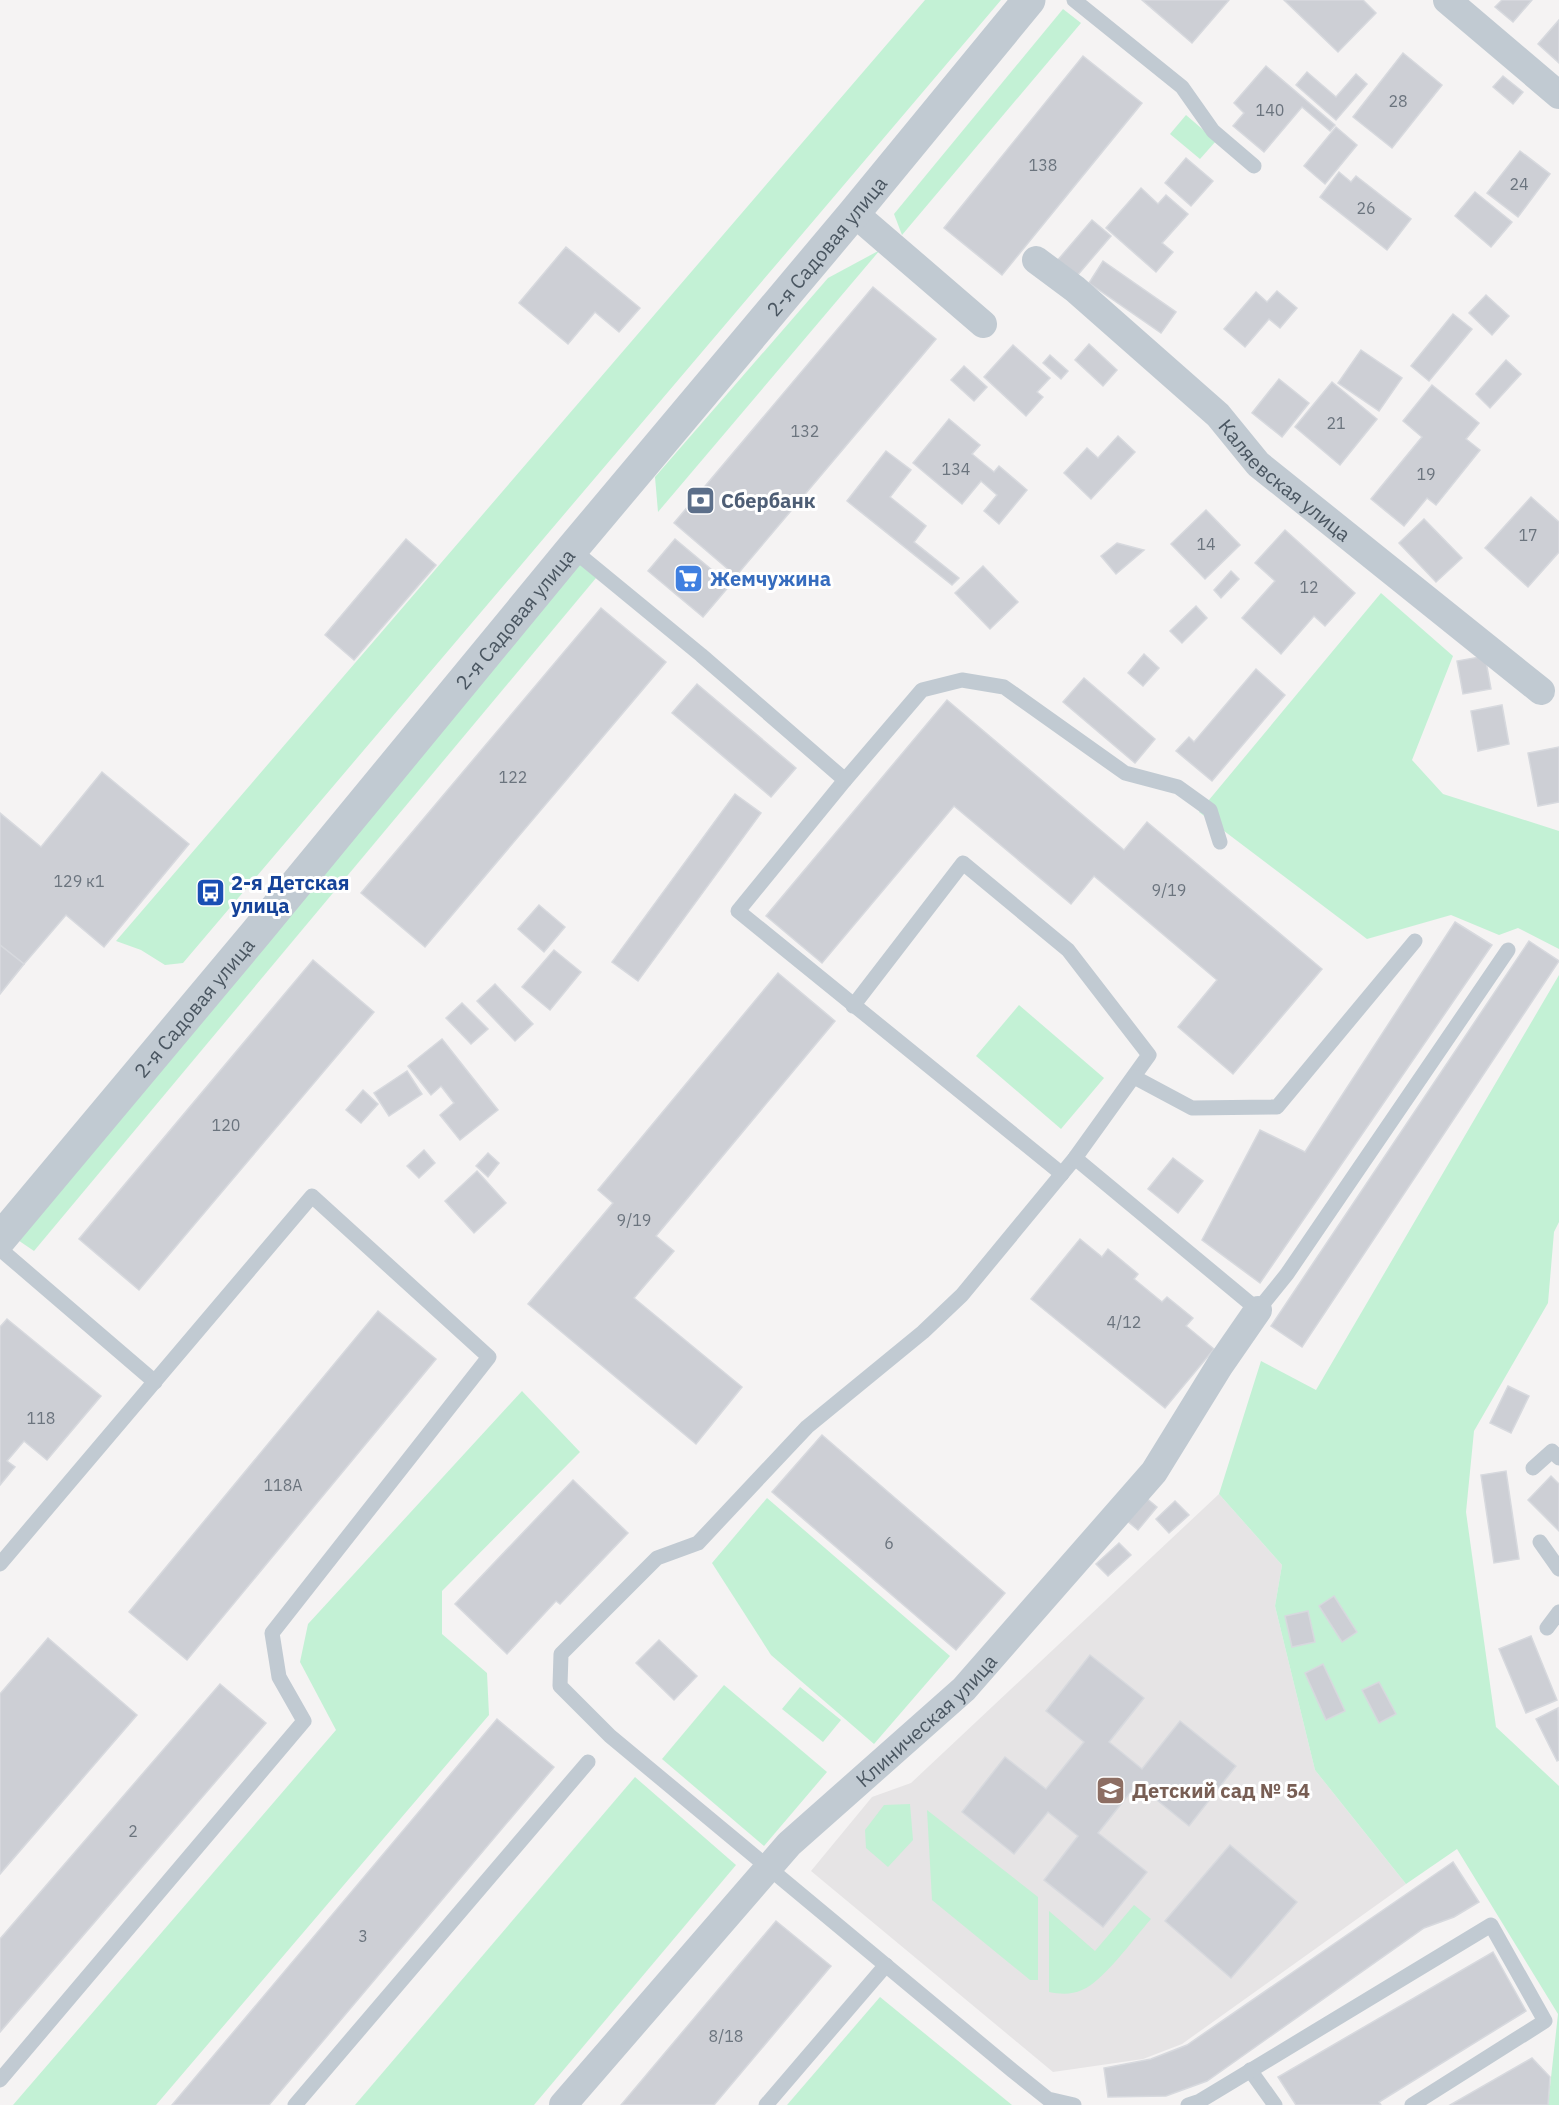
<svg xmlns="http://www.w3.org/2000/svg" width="1559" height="2105" font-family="'IBM Plex Sans',sans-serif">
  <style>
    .education { fill: #e6e4e5 }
    .green { fill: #c3f1d5 }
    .building { fill: #cdcfd5; stroke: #d7d9de; stroke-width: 1.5 }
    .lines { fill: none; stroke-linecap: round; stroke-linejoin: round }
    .service { stroke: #c1cad2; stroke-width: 15 }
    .minor { stroke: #c1cad2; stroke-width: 28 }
    .tertiary { stroke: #c1cad2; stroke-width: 33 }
    .labels { text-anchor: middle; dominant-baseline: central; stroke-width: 6; stroke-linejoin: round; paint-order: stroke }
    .number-label { font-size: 16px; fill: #6b747e }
    .street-label { font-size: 20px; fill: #4a5661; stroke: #fff }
    .service-label { font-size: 20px; font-weight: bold; fill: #4e5e75; stroke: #fff; text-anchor: start }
    .shop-label { font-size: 20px; font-weight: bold; fill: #366cbe; stroke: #fff; text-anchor: start }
    .transit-label { font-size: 20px; font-weight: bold; fill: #164399; stroke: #fff; text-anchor: start }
    .education-label { font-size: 20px; font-weight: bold; fill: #785e54; stroke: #fff; text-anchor: start }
  </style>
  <rect width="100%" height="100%" fill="#f5f3f3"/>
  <path class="education" d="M1219 1494 1282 1565 1275 1606 1315 1770 1406 1884 1182 2044 1143 2059 1053 2072 811 1871 872 1797 911 1783Z"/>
  <g class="green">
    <path d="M925 0H1001L183 963 165 965 141 950 116 941Z"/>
    <path d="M1063 9 1081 23 902 235 894 214Z"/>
    <path d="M1186 115 1216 141 1200 159 1170 134Z"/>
    <path d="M880 250 658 512 655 477 828 278Z"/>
    <path d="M579 563 596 578 34 1251 12 1236Z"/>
    <path d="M1381 593 1453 656 1412 760 1443 794 1559 831V949L1518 928 1499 935 1451 915 1367 939 1199 812Z"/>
    <path d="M1559 975V1222L1554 1232 1548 1303 1474 1431 1466 1512 1496 1727 1559 1786V2105H1548L1558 2014 1457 1849 1406 1884 1315 1770 1275 1606 1282 1565 1219 1494 1261 1361 1316 1390Z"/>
    <path d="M1019 1005 1104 1078 1061 1129 976 1056Z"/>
    <path d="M522 1391 580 1452 442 1591V1634L487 1673 489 1715 156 2105H13L336 1730 300 1662 308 1624Z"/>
    <path d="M767 1498 950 1656 874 1744 771 1655 712 1563Z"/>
    <path d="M724 1685 827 1772 764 1846 662 1759Z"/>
    <path d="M800 1687 841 1720 823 1742 782 1709Z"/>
    <path d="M635 1777 736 1865 534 2105H355Z"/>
    <path d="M910 1804 913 1840 888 1867 866 1848 865 1830 884 1805Z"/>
    <path d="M927 1810 1038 1897V1980H1030L932 1900Z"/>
    <path d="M1134 1905 1151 1919C1134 1938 1104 1981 1082 1990 1071 1995 1060 1994 1049 1992V1911L1095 1951Z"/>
    <path d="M880 1997 1012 2105H787Z"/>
  </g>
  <g class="building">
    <path d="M1142 0H1229L1192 43Z"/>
    <path d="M1284 0H1363L1376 13 1338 52Z"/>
    <path d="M1502 0H1532L1513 22 1495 7Z"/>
    <path d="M1559 20V63L1538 44Z"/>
    <path d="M1403 53 1442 85 1392 148 1353 117Z"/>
    <path d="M1083 56 1142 103 1002 275 944 228Z"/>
    <path d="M1266 66 1335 125 1330 131 1302 107 1264 152 1233 126 1244 113 1234 103Z"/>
    <path d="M1307 72 1336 97 1356 74 1367 84 1336 120 1296 85Z"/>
    <path d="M1503 76 1523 92 1513 104 1493 87Z"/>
    <path d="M1336 127 1357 145 1325 184 1304 166Z"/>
    <path d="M1520 151 1550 174 1518 217 1487 193Z"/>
    <path d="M1186 158 1213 181 1191 206 1165 183Z"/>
    <path d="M1339 172 1351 182 1356 176 1411 219 1387 250 1320 197Z"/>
    <path d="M1141 188 1158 204 1166 195 1188 214 1162 243 1173 252 1156 272 1106 228Z"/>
    <path d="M1475 192 1512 222 1491 247 1455 216Z"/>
    <path d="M1092 220 1111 236 1076 277 1057 261Z"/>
    <path d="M566 247 640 308 619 332 595 312 568 344 519 303Z"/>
    <path d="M1103 261 1176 312 1161 333 1089 283Z"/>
    <path d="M873 287 936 339 736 576 674 523Z"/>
    <path d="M1277 291 1297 308 1280 328 1269 319 1245 347 1224 329 1256 292 1267 302Z"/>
    <path d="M1486 295 1509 316 1492 335 1469 313Z"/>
    <path d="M1453 314 1472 329 1429 381 1411 366Z"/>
    <path d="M1089 344 1117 370 1103 386 1075 360Z"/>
    <path d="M1013 345 1050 378 1037 392 1043 397 1026 416 984 377Z"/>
    <path d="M1361 350 1402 378 1379 411 1338 383Z"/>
    <path d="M1050 355 1068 371 1061 379 1043 363Z"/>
    <path d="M1506 360 1521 374 1490 408 1476 394Z"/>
    <path d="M964 366 987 387 974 401 951 380Z"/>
    <path d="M1279 379 1309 403 1282 437 1252 413Z"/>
    <path d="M1332 382 1377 419 1340 465 1295 427Z"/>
    <path d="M1432 385 1479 423 1466 439 1480 450 1436 505 1427 498 1404 526 1371 499 1422 437 1403 421Z"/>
    <path d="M949 419 980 445 972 454 994 472 999 466 1027 490 999 524 984 511 997 495 981 481 962 504 913 463Z"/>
    <path d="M1118 436 1135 452 1091 499 1064 473 1087 448 1098 458Z"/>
    <path d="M886 451 911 470 890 497 926 526 914 542 959 578 952 585 847 501Z"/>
    <path d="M1531 497 1559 522V552L1528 587 1485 548Z"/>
    <path d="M1206 510 1240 545 1205 579 1171 544Z"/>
    <path d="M1424 519 1462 558 1436 582 1399 543Z"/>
    <path d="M1285 530 1355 593 1325 626 1314 616 1281 654 1242 618 1275 581 1255 563Z"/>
    <path d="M406 539 436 565 354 660 325 635Z"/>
    <path d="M675 539 730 585 703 617 648 571Z"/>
    <path d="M1117 543 1144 550 1116 574 1101 556Z"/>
    <path d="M983 566 1018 602 990 629 955 593Z"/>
    <path d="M1231 571 1239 579 1221 598 1214 590Z"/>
    <path d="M1196 606 1207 618 1182 643 1170 631Z"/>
    <path d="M601 608 666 662 425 947 361 893Z"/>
    <path d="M1144 654 1159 668 1143 686 1128 673Z"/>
    <path d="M1485 656 1491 689 1463 694 1457 661Z"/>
    <path d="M1256 669 1285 695 1212 781 1176 751 1189 737 1194 742Z"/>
    <path d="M1084 678 1155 739 1135 763 1063 702Z"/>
    <path d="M697 684 796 768 771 797 672 713Z"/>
    <path d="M947 700 1124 850 1147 822 1322 969 1233 1074 1178 1027 1217 980 1094 876 1071 904 954 806 822 963 766 916Z"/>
    <path d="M1502 705 1509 744 1478 751 1471 711Z"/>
    <path d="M1559 747V802L1538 806 1528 753Z"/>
    <path d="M102 772 189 844 104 947 66 915 24 964 0 945V813L41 847Z"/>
    <path d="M735 794 761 813 638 981 612 962Z"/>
    <path d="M539 905 565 927 544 952 518 929Z"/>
    <path d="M1455 922 1492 945 1260 1283 1202 1240 1260 1130 1305 1152Z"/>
    <path d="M1529 941 1559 961 1302 1347 1271 1326Z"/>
    <path d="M0 945 24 964 0 994Z"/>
    <path d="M554 950 581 972 550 1010 522 987Z"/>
    <path d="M313 960 374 1012 139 1290 79 1239Z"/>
    <path d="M778 973 835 1021 656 1236 674 1251 634 1298 742 1387 696 1444 528 1304 613 1203 598 1190Z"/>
    <path d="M495 984 533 1024 515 1041 477 1001Z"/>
    <path d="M462 1003 488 1029 471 1044 446 1018Z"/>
    <path d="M442 1039 498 1110 460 1140 440 1115 454 1103 441 1086 431 1095 408 1066Z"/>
    <path d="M407 1071 422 1094 389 1116 374 1093Z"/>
    <path d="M363 1090 378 1104 361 1123 346 1110Z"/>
    <path d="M424 1150 435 1163 419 1178 407 1166Z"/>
    <path d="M488 1153 499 1163 488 1177 476 1166Z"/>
    <path d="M1173 1158 1203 1181 1178 1213 1148 1189Z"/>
    <path d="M477 1171 506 1203 474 1233 445 1201Z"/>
    <path d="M1080 1239 1102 1257 1108 1249 1138 1274 1134 1279 1162 1302 1167 1297 1193 1318 1186 1326 1214 1349 1165 1408 1031 1299Z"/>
    <path d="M378 1311 436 1359 187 1660 129 1612Z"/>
    <path d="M7 1319 101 1396 47 1460 24 1441 7 1461 15 1467 0 1485V1327Z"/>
    <path d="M1508 1386 1529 1396 1511 1433 1490 1423Z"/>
    <path d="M822 1435 1005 1593 956 1650 772 1492Z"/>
    <path d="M1506 1471 1519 1559 1494 1563 1481 1475Z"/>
    <path d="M1551 1476 1559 1484V1531L1528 1500Z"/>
    <path d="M573 1480 628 1533 560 1604 556 1601 507 1654 455 1604Z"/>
    <path d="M1145 1497 1157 1507 1138 1530 1126 1520Z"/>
    <path d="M1175 1501 1189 1515 1169 1533 1156 1519Z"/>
    <path d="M1119 1543 1131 1555 1108 1576 1096 1564Z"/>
    <path d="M1334 1596 1357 1632 1342 1642 1319 1606Z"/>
    <path d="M1308 1611 1315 1642 1292 1647 1285 1616Z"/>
    <path d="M1531 1636 1557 1700 1526 1713 1499 1649Z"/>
    <path d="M48 1638 137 1715 0 1874V1694Z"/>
    <path d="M659 1640 697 1676 674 1700 636 1663Z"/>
    <path d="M1090 1655 1144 1698 1109 1742 1142 1769 1180 1721 1236 1766 1189 1826 1137 1784 1098 1833 1147 1872 1103 1927 1044 1880 1078 1836 1048 1812 1014 1854 962 1812 1005 1757 1046 1789 1084 1742 1046 1711Z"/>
    <path d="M1323 1664 1345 1711 1326 1720 1305 1673Z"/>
    <path d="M1379 1682 1396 1714 1379 1723 1362 1690Z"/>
    <path d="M220 1684 266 1723 0 2032V1939Z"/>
    <path d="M1558 1708 1559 1760 1557 1761 1536 1719Z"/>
    <path d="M497 1719 554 1767 269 2105H172Z"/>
    <path d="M1230 1845 1297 1902 1231 1978 1165 1921Z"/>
    <path d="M1453 1862 1479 1902 1454 1917 1424 1928 1207 2081 1166 2096 1108 2097 1104 2068 1151 2059 1187 2045Z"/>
    <path d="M776 1921 831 1966 714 2105H621Z"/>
    <path d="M1493 1952 1526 2011 1379 2102 1381 2105H1296L1278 2077Z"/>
    <path d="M1532 2058 1550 2077 1548 2105H1450Z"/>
  </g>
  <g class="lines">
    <g class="service">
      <path d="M1074 0 1182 87 1213 131 1254 166"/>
      <path d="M572 549 701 655 845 780 738 911 1062 1174"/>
      <path d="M845 780 922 690 962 680 1004 687 1125 773 1178 787 1210 810 1220 842"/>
      <path d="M853 1006 963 863 1068 950 1149 1055 1075 1158 962 1295 923 1332 807 1427 698 1543 657 1558 561 1654 560 1686 610 1736 1013 2071 1048 2099 1074 2105"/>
      <path d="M1134 1077 1192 1108 1277 1107 1415 941"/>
      <path d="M1075 1158 1258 1310 1287 1274 1508 950"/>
      <path d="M0 1249 155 1382"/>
      <path d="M1533 1468 1552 1451 1559 1458"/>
      <path d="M1540 1542 1559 1569"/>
      <path d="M0 1564 312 1196 489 1357 272 1633 279 1677 304 1721 0 2080"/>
      <path d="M1547 1628 1559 1612"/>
      <path d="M1250 2070 1275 2105"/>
      <path d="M295 2105 588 1762"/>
      <path d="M766 2105 886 1965"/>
      <path d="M1188 2105 1200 2101 1491 1925 1545 2021 1412 2105"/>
    </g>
    <g class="minor">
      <path d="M1447 0 1559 95"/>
      <path d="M854 213 983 324"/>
      <path id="s1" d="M1036 260 1075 289 1218 415 1258 464 1541 691"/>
      <path id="s2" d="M563 2105 789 1844 964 1689 1154 1472 1220 1365 1258 1310"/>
    </g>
    <path class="tertiary" id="s3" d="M0 1239 256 933 572 549 854 213 1029 0"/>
  </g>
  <defs>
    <symbol id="bank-square" viewBox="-11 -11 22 22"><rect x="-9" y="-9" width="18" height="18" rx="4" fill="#5c6f8a" stroke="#fff"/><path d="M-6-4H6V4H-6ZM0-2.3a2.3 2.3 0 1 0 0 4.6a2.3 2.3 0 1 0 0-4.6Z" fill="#fff"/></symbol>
    <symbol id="supermarket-square" viewBox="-11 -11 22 22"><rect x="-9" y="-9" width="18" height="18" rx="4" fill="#3f7fe0" stroke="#fff"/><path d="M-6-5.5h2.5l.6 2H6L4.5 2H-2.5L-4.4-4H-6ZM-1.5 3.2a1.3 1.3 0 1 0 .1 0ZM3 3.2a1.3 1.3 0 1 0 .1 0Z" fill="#fff"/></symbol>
    <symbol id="bus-square" viewBox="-11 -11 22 22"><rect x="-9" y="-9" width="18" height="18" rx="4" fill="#1a4fb4" stroke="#fff"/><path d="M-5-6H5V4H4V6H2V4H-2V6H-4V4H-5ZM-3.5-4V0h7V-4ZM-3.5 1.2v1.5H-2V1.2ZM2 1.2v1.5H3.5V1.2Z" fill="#fff"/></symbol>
    <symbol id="school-square" viewBox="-11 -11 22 22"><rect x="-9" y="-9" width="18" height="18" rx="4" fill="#8d6e63" stroke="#fff"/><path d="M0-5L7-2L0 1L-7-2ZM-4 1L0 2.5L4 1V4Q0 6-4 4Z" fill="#fff"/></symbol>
  </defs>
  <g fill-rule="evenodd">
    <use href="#bank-square" x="684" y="484" width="33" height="33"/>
    <use href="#supermarket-square" x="672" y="562" width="33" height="33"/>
    <use href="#bus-square" x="194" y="876" width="33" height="33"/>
    <use href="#school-square" x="1094" y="1774" width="33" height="33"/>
  </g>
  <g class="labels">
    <g class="number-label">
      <text x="1398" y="101">28</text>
      <text x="1270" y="110">140</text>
      <text x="1043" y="165">138</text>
      <text x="1519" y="184">24</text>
      <text x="1366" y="208">26</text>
      <text x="1336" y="423">21</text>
      <text x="805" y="431">132</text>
      <text x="956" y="469">134</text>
      <text x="1426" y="474">19</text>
      <text x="1528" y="535">17</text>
      <text x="1206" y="544">14</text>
      <text x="1309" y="587">12</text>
      <text x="513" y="777">122</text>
      <text x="79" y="881">129 к1</text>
      <text x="1169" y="890">9/19</text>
      <text x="226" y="1125">120</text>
      <text x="634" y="1220">9/19</text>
      <text x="1124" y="1322">4/12</text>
      <text x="41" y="1418">118</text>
      <text x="283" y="1485">118А</text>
      <text x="889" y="1543">6</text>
      <text x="133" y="1831">2</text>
      <text x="363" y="1936">3</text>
      <text x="726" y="2036">8/18</text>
    </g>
    <g class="street-label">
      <text stroke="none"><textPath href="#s3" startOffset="1292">2-я Садовая улица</textPath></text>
      <text stroke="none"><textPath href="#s1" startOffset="333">Каляевская улица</textPath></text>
      <text stroke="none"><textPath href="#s3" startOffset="806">2-я Садовая улица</textPath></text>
      <text stroke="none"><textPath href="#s3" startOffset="302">2-я Садовая улица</textPath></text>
      <text stroke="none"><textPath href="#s2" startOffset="530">Клиническая улица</textPath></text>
    </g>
    <g class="service-label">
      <text x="721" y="500">Сбербанк</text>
    </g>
    <g class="shop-label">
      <text x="710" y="578">Жемчужина</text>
    </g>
    <g class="transit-label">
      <text x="231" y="882">2-я Детская<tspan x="231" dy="23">улица</tspan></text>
    </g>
    <g class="education-label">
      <text x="1132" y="1790">Детский сад № 54</text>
    </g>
  </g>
</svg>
